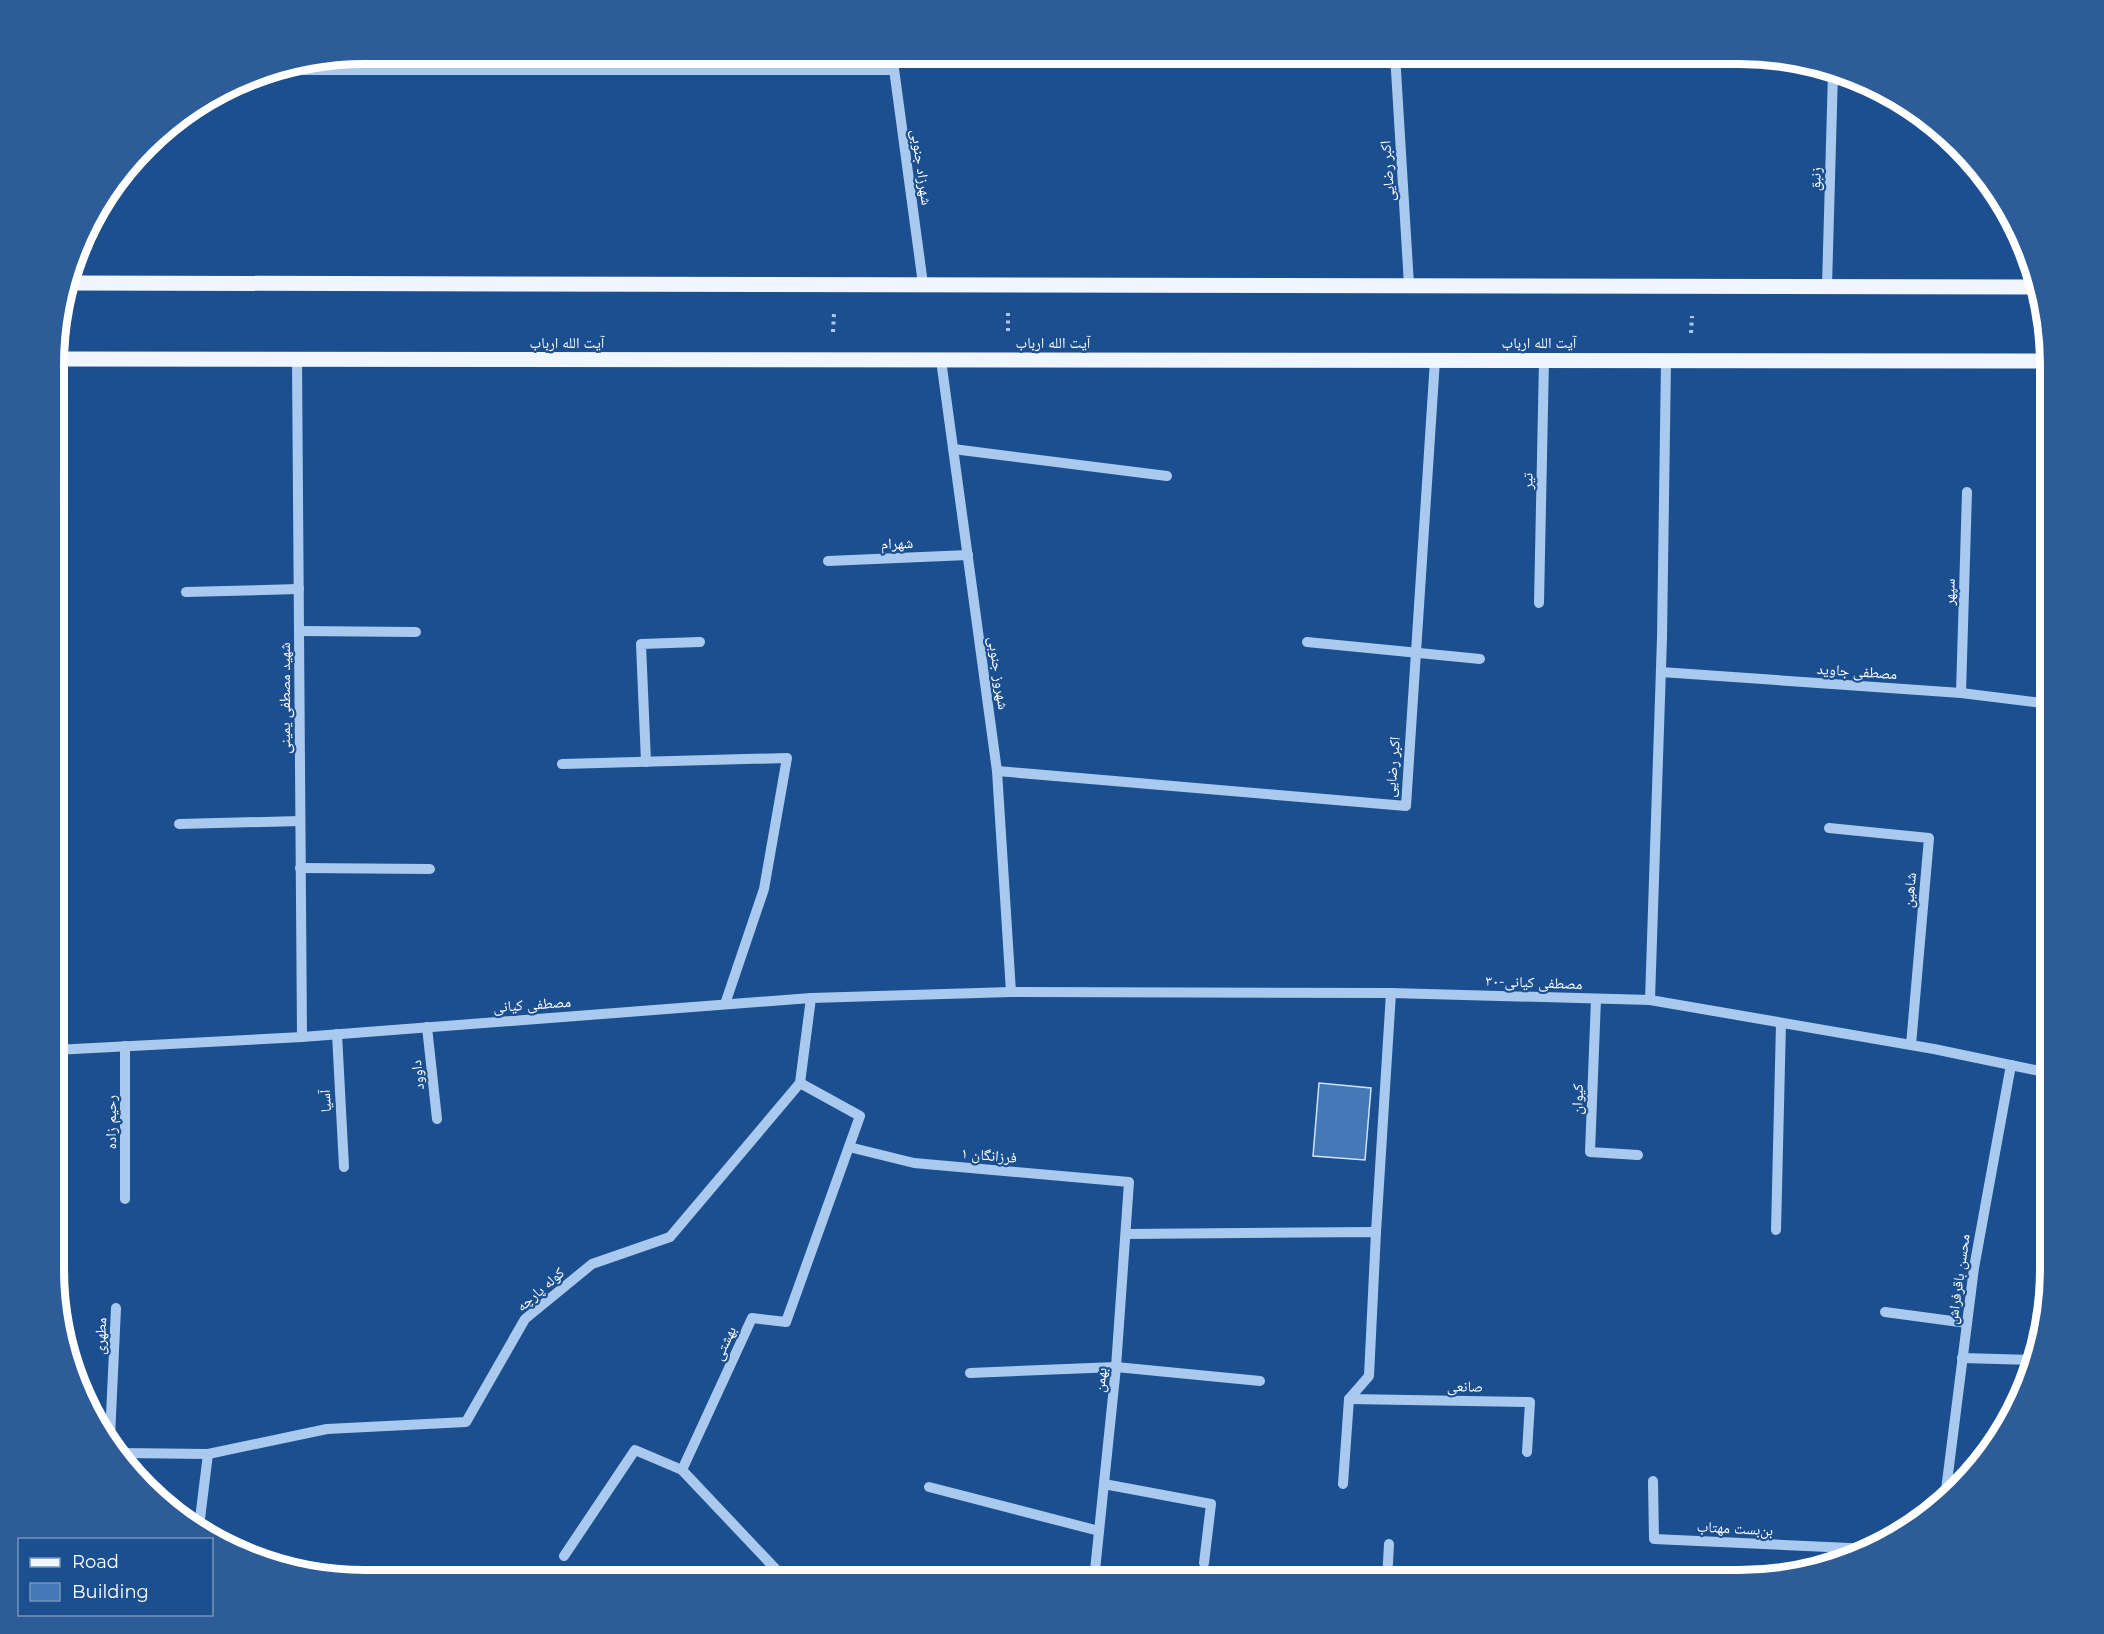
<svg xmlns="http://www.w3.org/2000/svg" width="2104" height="1634" font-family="Montserrat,'Noto Naskh Arabic',sans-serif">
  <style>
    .building { fill: #4478b7; stroke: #cfe3fa; stroke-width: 1.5 }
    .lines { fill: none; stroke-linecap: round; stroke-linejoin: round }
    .path { stroke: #a9c9ee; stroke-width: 4; stroke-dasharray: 3 4.5; stroke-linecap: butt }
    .minor { stroke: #a9c9ee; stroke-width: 10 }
    .major { stroke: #f0f6ff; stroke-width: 15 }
    .labels { text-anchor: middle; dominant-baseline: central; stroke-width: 4.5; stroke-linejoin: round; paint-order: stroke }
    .street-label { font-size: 15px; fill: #fff; stroke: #1b4f8f }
    .rim { fill: none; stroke: #fff; stroke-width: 8 }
  </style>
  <rect width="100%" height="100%" fill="#1b4f8f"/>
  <path class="building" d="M1319 1083 1371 1088 1365 1160 1313 1156Z"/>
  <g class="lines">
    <g class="path">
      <path d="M1008 313V332"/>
      <path d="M833 332 834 313"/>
      <path d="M1691 333 1692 316"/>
    </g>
    <g class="minor">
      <path d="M892 54 923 284"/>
      <path d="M1395 54 1409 285"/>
      <path d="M1758 55H1759"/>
      <path d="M271 70H894"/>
      <path d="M1827 286 1833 72"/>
      <path d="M297 360 302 1037"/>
      <path d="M941 360 997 771 1011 992"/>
      <path d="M953 449 1167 476"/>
      <path d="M828 561 968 555"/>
      <path d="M186 592 299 589"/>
      <path d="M1539 603 1544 360"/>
      <path d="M299 631 416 632"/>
      <path d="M1307 642 1480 659"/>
      <path d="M1661 672 1961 693 2050 704"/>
      <path d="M1961 693 1967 492"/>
      <path d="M646 762 641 644 700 642"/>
      <path d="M562 764 787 758 764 889 725 1004"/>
      <path d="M997 771 1406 806 1435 360"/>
      <path d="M179 824 300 821"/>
      <path d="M1829 828 1929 838 1911 1045"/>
      <path d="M300 868 430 869"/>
      <path d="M1596 999 1590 1152 1638 1155"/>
      <path d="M1650 1000 1662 638 1666 361"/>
      <path d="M427 1027 437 1119"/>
      <path d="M337 1034 344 1167"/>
      <path d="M55 1050 302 1037 811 998 1011 992 1391 993 1650 1000 1934 1049 2049 1073"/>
      <path d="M849 1147 914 1163 1129 1182 1116 1367 1094 1580"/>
      <path d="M125 1199V1046"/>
      <path d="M1776 1230 1781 1023"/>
      <path d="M1376 1232 1391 993"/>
      <path d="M1126 1234 1376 1232 1369 1376 1349 1399 1343 1484"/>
      <path d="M1885 1312 1967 1323"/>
      <path d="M1962 1358 2033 1360"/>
      <path d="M970 1373 1116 1367 1260 1381"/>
      <path d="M1349 1399 1530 1402 1527 1452"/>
      <path d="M110 1437 116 1308"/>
      <path d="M122 1453 208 1454 327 1429 466 1422 525 1319 592 1264 670 1237 800 1083 811 998"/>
      <path d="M1653 1481 1654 1539 1872 1549"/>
      <path d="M1104 1484 1211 1504 1204 1563"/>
      <path d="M929 1487 1099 1531"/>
      <path d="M1945 1498 1974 1268 2011 1065"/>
      <path d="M199 1527 208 1454"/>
      <path d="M564 1556 635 1450 682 1470"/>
      <path d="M786 1580 682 1470 752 1318 786 1322 860 1116 800 1083"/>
      <path d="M1387 1580 1389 1544"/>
    </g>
    <g class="major">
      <path d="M71 283 2034 287"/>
      <path d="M57 359 2049 361"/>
    </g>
  </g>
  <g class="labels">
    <g class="street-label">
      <text transform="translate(922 167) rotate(82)">شهرزاد جنوبی</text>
      <text transform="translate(1387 171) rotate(-94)">اکبر رضایی</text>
      <text transform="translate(1815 179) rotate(-88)">زنبق</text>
      <text x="567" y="342">آیت الله ارباب</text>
      <text x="1053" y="342">آیت الله ارباب</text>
      <text x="1539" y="342">آیت الله ارباب</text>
      <text transform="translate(1527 481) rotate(-89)">تیر</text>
      <text transform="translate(897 543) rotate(-2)">شهرام</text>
      <text transform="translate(1949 592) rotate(-88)">سپهر</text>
      <text transform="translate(1857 671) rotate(4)">مصطفی جاوید</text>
      <text transform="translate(999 673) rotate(82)">شهروز جنوبی</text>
      <text transform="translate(284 698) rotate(-90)">شهید مصطفی یمینی</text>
      <text transform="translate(1392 767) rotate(-85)">اکبر رضایی</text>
      <text transform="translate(1909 890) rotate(-85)">شاهین</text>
      <text transform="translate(1534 982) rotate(2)">۳۰-مصطفی کیانی</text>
      <text transform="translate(532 1004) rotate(-4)">مصطفی کیانی</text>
      <text transform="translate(417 1075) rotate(-96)">داوود</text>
      <text transform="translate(1577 1099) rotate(-88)">کیوان</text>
      <text transform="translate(325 1101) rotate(-93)">آسیا</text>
      <text transform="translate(110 1122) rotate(-90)">رحیم زاده</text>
      <text transform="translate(989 1155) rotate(5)">فرزانگان ۱</text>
      <text transform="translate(1958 1279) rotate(-82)">محسن باقرفراش</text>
      <text transform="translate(540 1289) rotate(-41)">کوله پارچه</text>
      <text transform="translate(100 1336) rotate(-87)">مطهری</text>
      <text transform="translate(724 1343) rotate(-65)">بهشتی</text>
      <text transform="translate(1100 1380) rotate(-84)">بهمن</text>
      <text transform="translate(1465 1386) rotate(1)">صانعی</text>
      <text transform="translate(1735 1528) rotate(3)">بن‌بست مهتاب</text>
    </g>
  </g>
  <path d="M0 0H2104V1634H0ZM365 64H1739A301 301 0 0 1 2040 365V1269A301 301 0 0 1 1739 1570H365A301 301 0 0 1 64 1269V365A301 301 0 0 1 365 64Z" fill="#2d5d98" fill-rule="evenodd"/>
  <path class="rim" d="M365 64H1739A301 301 0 0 1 2040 365V1269A301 301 0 0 1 1739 1570H365A301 301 0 0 1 64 1269V365A301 301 0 0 1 365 64Z"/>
  <rect x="18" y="1538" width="195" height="78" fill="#1b4f8f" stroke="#7695bc" stroke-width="1.5"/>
  <rect x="30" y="1558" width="30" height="9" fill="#f0f6ff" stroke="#7695bc" stroke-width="1.5"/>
  <text x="72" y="1568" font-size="18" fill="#ffffff">Road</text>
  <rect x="30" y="1583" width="30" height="18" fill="#4478b7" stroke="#7695bc" stroke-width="1.5"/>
  <text x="72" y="1598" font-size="18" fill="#ffffff">Building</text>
</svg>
